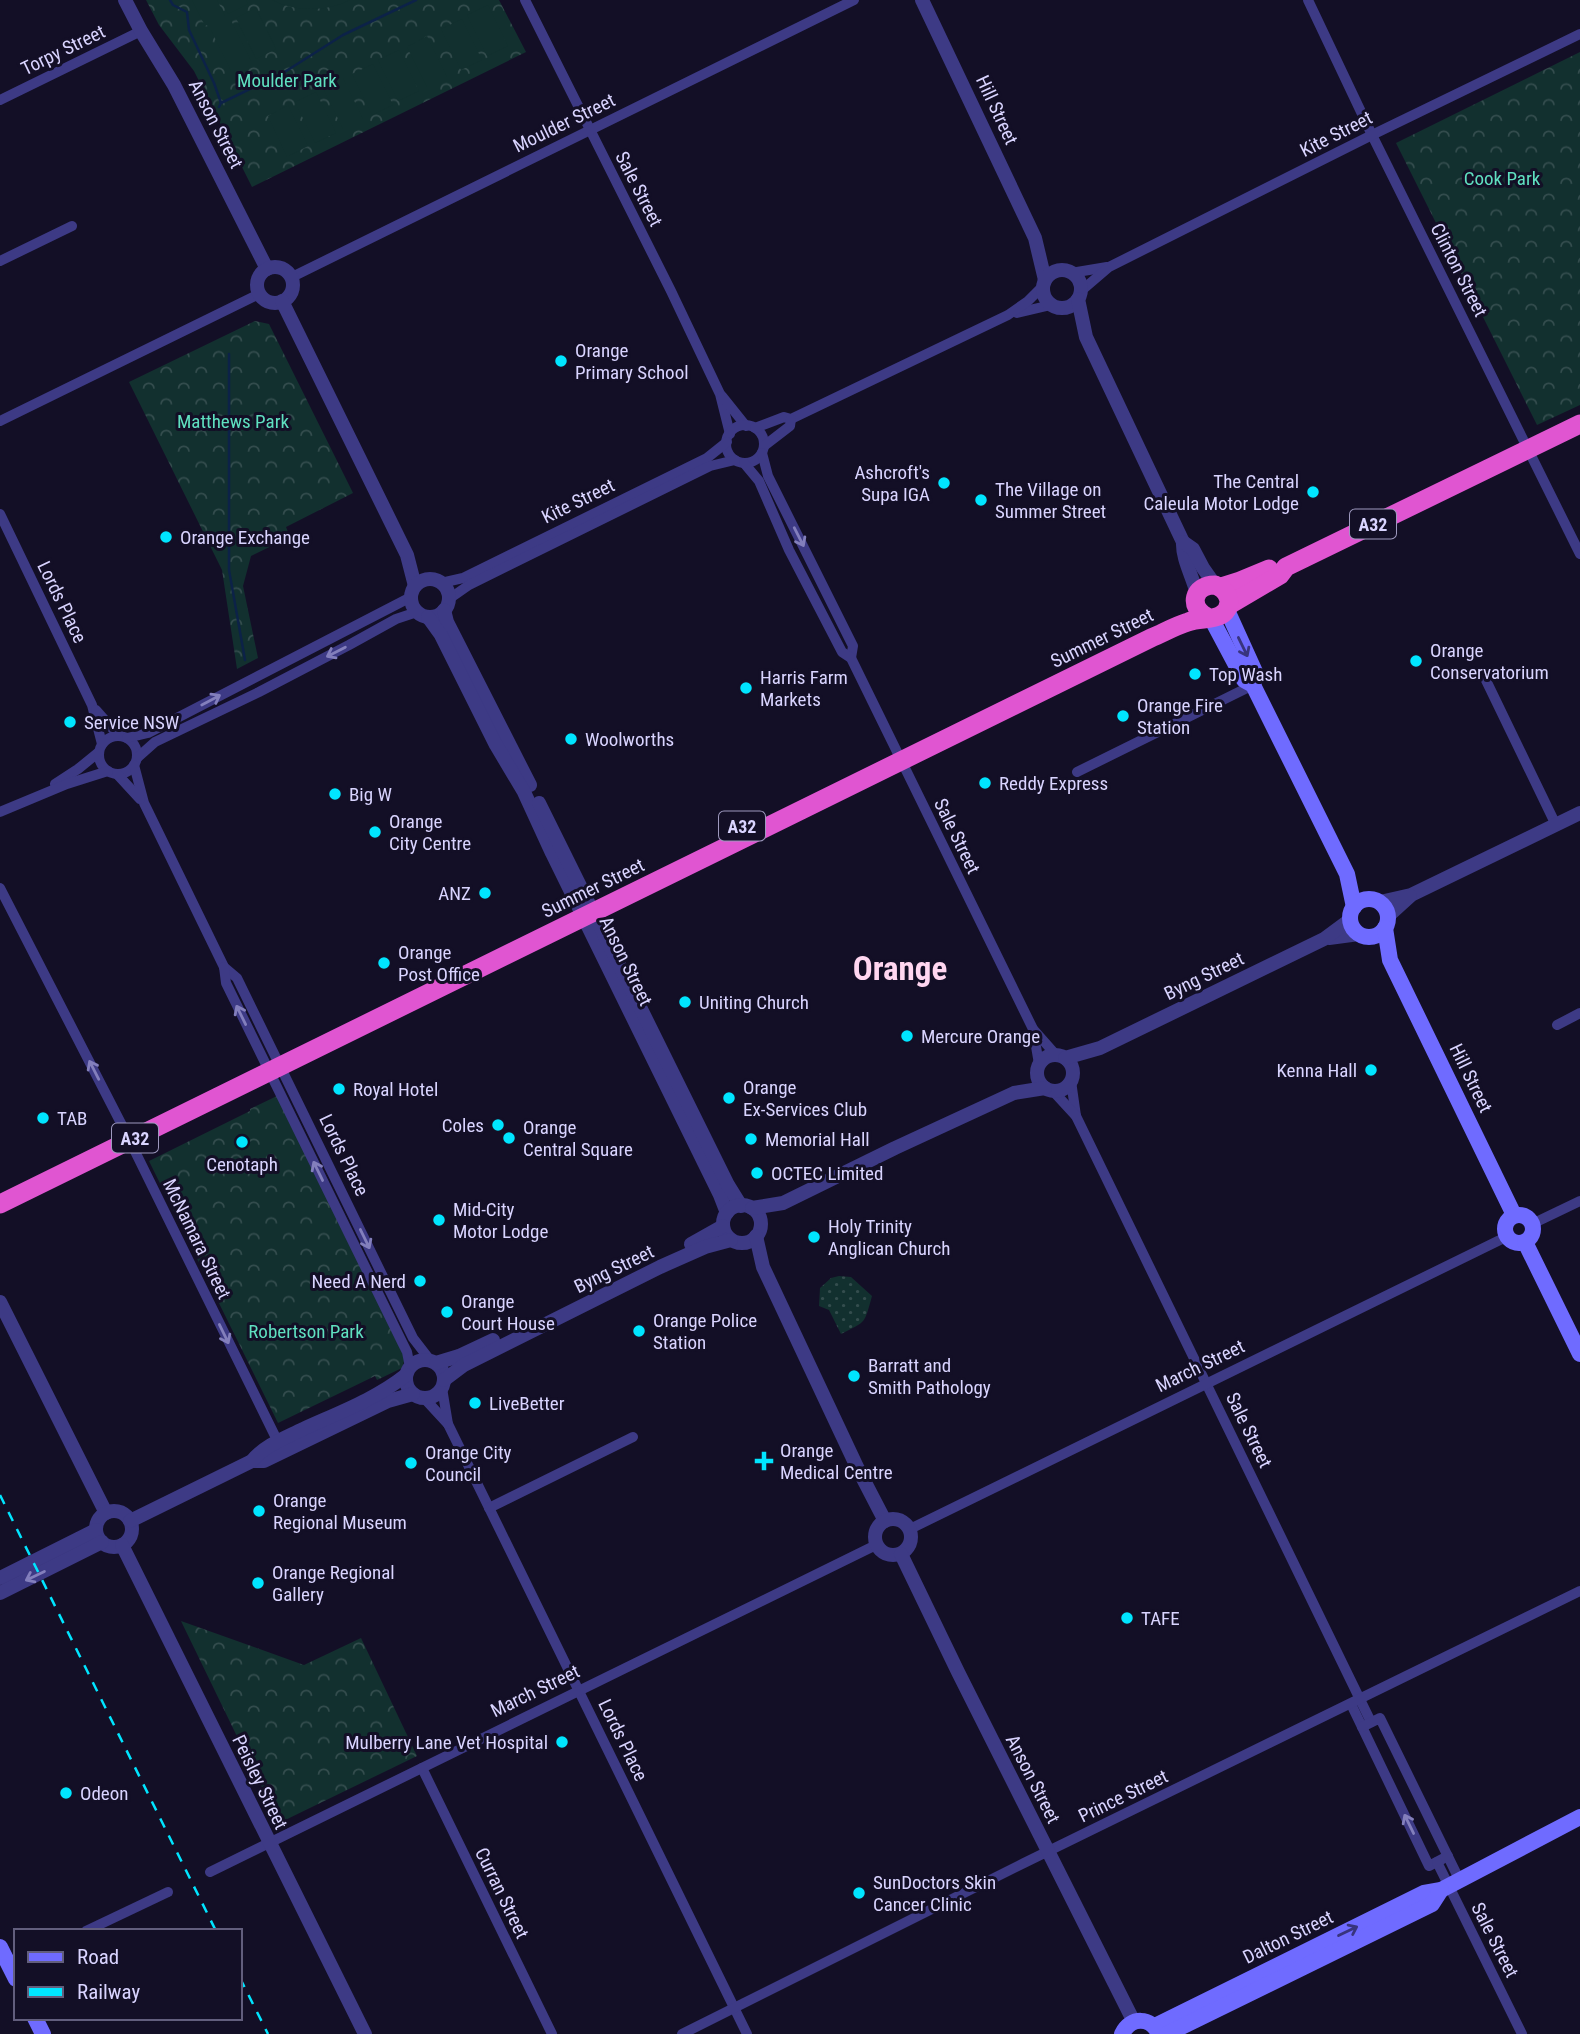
<svg xmlns="http://www.w3.org/2000/svg" width="1580" height="2034" font-family="'Roboto Condensed',sans-serif">
  <style>
    .grass { fill: url(#grass-dots) }
    .forest { fill: url(#forest-crowns) }
    .pitch { fill: #12302f }
    .lines { fill: none; stroke-linecap: round; stroke-linejoin: round }
    .stream { stroke: #0c2248; stroke-width: 2.5 }
    .minor { stroke: #3d3a85; stroke-width: 10 }
    .tertiary { stroke: #3d3a85; stroke-width: 14 }
    .secondary { stroke: #6f6bff; stroke-width: 16 }
    .trunk { stroke: #e055d1; stroke-width: 19 }
    .rail { stroke: #00e5ff; stroke-width: 2.5; stroke-dasharray: 10 9; stroke-linecap: butt }
    .oneway { stroke: #837fbc }
    .oneway2 { stroke: #38347d }
    .poi-dot { fill: #00e5ff; stroke: #130f26; stroke-width: 2.5 }
    .labels { text-anchor: middle; dominant-baseline: central; stroke-width: 6; stroke-linejoin: round; paint-order: stroke }
    .shield { fill: #130f26; stroke: #9e99be; stroke-width: 2 }
    .shield-label { font-size: 18px; font-weight: bold; fill: #d9d4ff }
    .street-label { font-size: 19px; fill: #d9d4ff; stroke: #130f26 }
    .park-label { font-size: 19px; fill: #5fe0c0; stroke: #130f26 }
    .poi-label { font-size: 19px; fill: #d9d4ff; stroke: #130f26; text-anchor: start }
    .town-label { font-size: 33px; font-weight: bold; fill: #ffd6f0; stroke: #130f26 }
  </style>
  <defs>
    <pattern id="grass-dots" width="8" height="8" patternUnits="userSpaceOnUse" patternTransform="scale(1.75)"><rect width="8" height="8" fill="#12302f"/><path d="M2 2h.1M6 6h.1" fill="none" stroke="#344d4e" stroke-width="1.8" stroke-linecap="round"/></pattern>
    <pattern id="forest-crowns" width="20" height="18" patternUnits="userSpaceOnUse" patternTransform="scale(1.75)"><rect width="20" height="18" fill="#12302f"/><path d="M2 6a3 3 0 1 1 6 0M12 15a3 3 0 1 1 6 0" fill="none" stroke="#344d4e"/></pattern>
  </defs>
  <rect width="100%" height="100%" fill="#130f26"/>
  <path class="grass" d="M839 1276 851 1277 872 1296C864 1324 867 1321 841 1334L829 1310 819 1306 820 1288 831 1278Z"/>
  <g class="forest">
    <path d="M146 0H499L526 52 252 187 194 71 159 25Z"/>
    <path d="M1580 52V405L1537 425 1396 143Z"/>
    <path d="M255 321 269 324 353 493 286 527 290 537 251 556 243 586 258 658 237 669 222 570 129 382Z"/>
    <path d="M277 1096 405 1358 402 1368 377 1380 375 1376 278 1423 149 1161 250 1111V1109Z"/>
    <path d="M181 1621 304 1665 361 1638 417 1756 279 1823Z"/>
  </g>
  <g class="pitch">
    <path d="M192 0H217L225 16 205 26Z"/>
    <path d="M221 0H246L248 4 228 14Z"/>
    <path d="M272 0H350C327 12 295 12 272 0Z"/>
    <path d="M488 5 508 46 487 56 467 15Z"/>
    <path d="M256 8 276 49 256 59 236 18Z"/>
    <path d="M462 19 482 60 461 70 441 29Z"/>
    <path d="M231 20 251 61 231 71 211 30Z"/>
    <path d="M427 36 447 77 427 87 407 47Z"/>
    <path d="M399 50 419 91 398 101 378 60Z"/>
    <path d="M373 64 393 105 372 115 352 74Z"/>
    <path d="M343 78 363 119 343 129 323 88Z"/>
    <path d="M316 92 336 133 315 143 295 102Z"/>
    <path d="M288 105 308 146 287 157 268 116Z"/>
  </g>
  <g class="lines">
    <g class="stream">
      <path d="M170 0 173 5 187 12 189 30 214 83 221 103"/>
      <path d="M219 107 221 103 283 73 343 35 416 0"/>
      <path d="M229 354V570L245 660"/>
    </g>
    <g class="minor">
      <path d="M525 0 671 291 720 394 730 434"/>
      <path d="M1308 0 1372 135 1580 554"/>
      <path d="M0 100 141 31"/>
      <path d="M0 261 72 226"/>
      <path d="M1071 273 1107 267"/>
      <path d="M290 278 854 0"/>
      <path d="M1081 291 1109 267 1372 135 1580 34"/>
      <path d="M1017 313 1051 305"/>
      <path d="M722 396 746 426"/>
      <path d="M0 421 259 294"/>
      <circle cx="745" cy="444" r="19"/>
      <path d="M755 428 784 417 791 419 1008 315 1028 301 1042 287"/>
      <path d="M764 446 790 426 791 419"/>
      <path d="M762 453 768 476 853 646 851 658"/>
      <path d="M744 463 759 481 789 550 842 652 851 658 1033 1029 1056 1055"/>
      <path d="M0 514 92 705 102 744"/>
      <path d="M441 583 463 578 707 458 727 442"/>
      <path d="M449 599 469 585 710 466 735 460"/>
      <path d="M1482 672 1556 825"/>
      <path d="M96 710 119 736"/>
      <circle cx="118" cy="755" r="19"/>
      <path d="M127 738 148 733 411 597"/>
      <path d="M137 758 155 742 259 692 349 645 396 619 417 612"/>
      <path d="M134 765 144 803 224 967 237 978 413 1338 430 1360"/>
      <path d="M1077 772 1253 685"/>
      <path d="M117 774 140 799"/>
      <path d="M55 784 78 769 99 752"/>
      <path d="M0 812 67 784 108 771"/>
      <path d="M0 888 125 1131 278 1442 275 1448"/>
      <path d="M224 967 226 983 402 1342 407 1352 410 1367"/>
      <path d="M1557 1025 1580 1013"/>
      <path d="M1033 1029 1039 1064"/>
      <path d="M1071 1081 1076 1116"/>
      <path d="M1053 1091 1076 1116 1371 1722"/>
      <path d="M1532 1224 1580 1201"/>
      <path d="M442 1388 448 1424 747 2034"/>
      <path d="M424 1398 448 1424"/>
      <path d="M489 1508 633 1437"/>
      <path d="M910 1529 1506 1237"/>
      <path d="M1351 1704 1429 1866 1448 1856"/>
      <path d="M1362 1727 1380 1718 1460 1881"/>
      <path d="M422 1768 552 2034"/>
      <path d="M1437 1862 1522 2034"/>
      <path d="M210 1872 876 1545"/>
      <path d="M86 1931 168 1892"/>
      <path d="M682 2034 1024 1863 1580 1591"/>
    </g>
    <g class="tertiary">
      <path d="M125 0 141 31 174 85 267 269"/>
      <path d="M922 0 1035 238 1045 280"/>
      <circle cx="275" cy="285" r="18"/>
      <circle cx="1062" cy="289" r="19"/>
      <path d="M1078 299 1086 337 1183 542C1182 559 1193 577 1197 594"/>
      <path d="M282 301 407 555 415 586"/>
      <path d="M1183 542 1193 549 1203 568 1215 585"/>
      <circle cx="430" cy="598" r="19"/>
      <path d="M444 610 447 622 530 785"/>
      <path d="M428 617 441 635 496 745 524 792 552 853 720 1195 727 1213"/>
      <path d="M539 803 728 1185 741 1206"/>
      <path d="M1380 902 1411 895 1580 813"/>
      <path d="M1388 916 1410 896"/>
      <path d="M1329 938 1359 934"/>
      <circle cx="1055" cy="1073" r="18"/>
      <path d="M1065 1058 1100 1048 1324 939 1351 919"/>
      <circle cx="742" cy="1224" r="19"/>
      <path d="M752 1208 783 1203 895 1148 1014 1093 1045 1088"/>
      <path d="M756 1236 763 1267 857 1467 885 1521"/>
      <path d="M691 1244 723 1226"/>
      <path d="M0 1302 106 1513"/>
      <circle cx="425" cy="1379" r="19"/>
      <path d="M436 1363 459 1356 493 1340"/>
      <path d="M444 1380 464 1365 660 1267 705 1247 731 1240"/>
      <path d="M252 1461H264L388 1401 413 1394"/>
      <circle cx="114" cy="1529" r="18"/>
      <circle cx="893" cy="1537" r="18"/>
      <path d="M130 1521 252 1461C265 1445 285 1438 303 1429 338 1413 376 1399 406 1375"/>
      <path d="M122 1545 365 2034"/>
      <path d="M901 1554 958 1672 1134 2022"/>
      <path d="M0 1578 96 1530"/>
      <path d="M0 1593 102 1542"/>
    </g>
    <g class="secondary">
      <path d="M1227 610 1256 674 1253 685"/>
      <path d="M1211 618 1244 680 1253 685 1347 874 1354 907"/>
      <circle cx="1369" cy="918" r="19"/>
      <path d="M1385 928 1390 960 1514 1215"/>
      <circle cx="1519" cy="1229" r="14"/>
      <path d="M1525 1242 1580 1354"/>
      <path d="M0 1947 16 1979"/>
      <path d="M35 2018 43 2034"/>
      <path d="M1155 2026 1424 1893 1441 1890 1580 1817"/>
      <path d="M1122 2034C1131 2016 1151 2017 1159 2034"/>
      <path d="M1167 2034 1432 1904 1441 1890"/>
    </g>
    <g class="trunk">
      <path d="M1221 587 1240 581 1269 569"/>
      <path d="M1229 605 1280 575 1286 567 1580 424"/>
      <path d="M0 1204 1151 638C1163 633 1175 626 1188 622 1198 618 1213 620 1221 615 1235 606 1229 590 1215 585 1193 585 1188 607 1207 617"/>
    </g>
    <g class="rail">
      <path d="M0 1495 216 1931"/>
      <path d="M240 1978 268 2034"/>
    </g>
  </g>
  <defs><path id="oneway-shaft" d="M-6 0H5M1.5-3L5.5 0L1.5 3" fill="none" stroke-width="1.6" stroke-linecap="round" stroke-linejoin="round" transform="scale(1.75)"/></defs>
  <g class="oneway">
    <use href="#oneway-shaft" transform="translate(799 537) rotate(63)"/>
    <use href="#oneway-shaft" transform="translate(336 652) rotate(153)"/>
    <use href="#oneway-shaft" transform="translate(211 700) rotate(-28)"/>
    <use href="#oneway-shaft" transform="translate(241 1015) rotate(-116)"/>
    <use href="#oneway-shaft" transform="translate(94 1070) rotate(-117)"/>
    <use href="#oneway-shaft" transform="translate(318 1171) rotate(-116)"/>
    <use href="#oneway-shaft" transform="translate(365 1239) rotate(64)"/>
    <use href="#oneway-shaft" transform="translate(224 1334) rotate(64)"/>
    <use href="#oneway-shaft" transform="translate(35 1576) rotate(154)"/>
    <use href="#oneway-shaft" transform="translate(1409 1824) rotate(-116)"/>
  </g>
  <g class="oneway2">
    <use href="#oneway-shaft" transform="translate(1243 647) rotate(64)"/>
    <use href="#oneway-shaft" transform="translate(1348 1931) rotate(-26)"/>
  </g>
  <g class="poi-dot">
    <circle cx="561" cy="361" r="7"/>
    <circle cx="944" cy="483" r="7"/>
    <circle cx="1313" cy="492" r="7"/>
    <circle cx="981" cy="500" r="7"/>
    <circle cx="166" cy="537" r="7"/>
    <circle cx="1416" cy="661" r="7"/>
    <circle cx="1195" cy="674" r="7"/>
    <circle cx="746" cy="688" r="7"/>
    <circle cx="1123" cy="716" r="7"/>
    <circle cx="70" cy="722" r="7"/>
    <circle cx="571" cy="739" r="7"/>
    <circle cx="985" cy="783" r="7"/>
    <circle cx="335" cy="794" r="7"/>
    <circle cx="375" cy="832" r="7"/>
    <circle cx="485" cy="893" r="7"/>
    <circle cx="384" cy="963" r="7"/>
    <circle cx="685" cy="1002" r="7"/>
    <circle cx="907" cy="1036" r="7"/>
    <circle cx="1371" cy="1070" r="7"/>
    <circle cx="339" cy="1089" r="7"/>
    <circle cx="729" cy="1098" r="7"/>
    <circle cx="43" cy="1118" r="7"/>
    <circle cx="498" cy="1125" r="7"/>
    <circle cx="509" cy="1138" r="7"/>
    <circle cx="751" cy="1139" r="7"/>
    <circle cx="242" cy="1142" r="7"/>
    <circle cx="757" cy="1173" r="7"/>
    <circle cx="439" cy="1220" r="7"/>
    <circle cx="814" cy="1237" r="7"/>
    <circle cx="420" cy="1281" r="7"/>
    <circle cx="447" cy="1312" r="7"/>
    <circle cx="639" cy="1331" r="7"/>
    <circle cx="854" cy="1376" r="7"/>
    <circle cx="475" cy="1403" r="7"/>
    <path d="M760.5 1450.5h7v7h7v7h-7v7h-7v-7h-7v-7h7z"/>
    <circle cx="411" cy="1463" r="7"/>
    <circle cx="259" cy="1511" r="7"/>
    <circle cx="258" cy="1583" r="7"/>
    <circle cx="1127" cy="1618" r="7"/>
    <circle cx="562" cy="1742" r="7"/>
    <circle cx="66" cy="1793" r="7"/>
    <circle cx="859" cy="1893" r="7"/>
  </g>
  <g class="labels">
    <g class="shield">
      <rect x="1350" y="509.5" width="46" height="29" rx="5"/>
      <rect x="719" y="811.5" width="46" height="29" rx="5"/>
      <rect x="112" y="1123.5" width="46" height="29" rx="5"/>
    </g>
    <g class="shield-label">
      <text x="1373" y="524">A32</text>
      <text x="742" y="826">A32</text>
      <text x="135" y="1138">A32</text>
    </g>
    <g class="street-label">
      <text transform="translate(63 50) rotate(-26)">Torpy Street</text>
      <text transform="translate(997 110) rotate(65)">Hill Street</text>
      <text transform="translate(564 123) rotate(-26)">Moulder Street</text>
      <text transform="translate(216 124) rotate(63)">Anson Street</text>
      <text transform="translate(1336 134) rotate(-27)">Kite Street</text>
      <text transform="translate(639 189) rotate(63)">Sale Street</text>
      <text transform="translate(1459 270) rotate(63)">Clinton Street</text>
      <text transform="translate(578 501) rotate(-26)">Kite Street</text>
      <text transform="translate(62 602) rotate(64)">Lords Place</text>
      <text transform="translate(1102 638) rotate(-26)">Summer Street</text>
      <text transform="translate(957 836) rotate(64)">Sale Street</text>
      <text transform="translate(593 888) rotate(-26)">Summer Street</text>
      <text transform="translate(626 961) rotate(64)">Anson Street</text>
      <text transform="translate(1204 976) rotate(-26)">Byng Street</text>
      <text transform="translate(1471 1078) rotate(64)">Hill Street</text>
      <text transform="translate(344 1155) rotate(64)">Lords Place</text>
      <text transform="translate(197 1239) rotate(64)">McNamara Street</text>
      <text transform="translate(614 1269) rotate(-26)">Byng Street</text>
      <text transform="translate(1200 1366) rotate(-26)">March Street</text>
      <text transform="translate(1249 1430) rotate(64)">Sale Street</text>
      <text transform="translate(535 1691) rotate(-26)">March Street</text>
      <text transform="translate(623 1740) rotate(64)">Lords Place</text>
      <text transform="translate(1033 1779) rotate(63)">Anson Street</text>
      <text transform="translate(260 1782) rotate(64)">Peisley Street</text>
      <text transform="translate(1123 1796) rotate(-26)">Prince Street</text>
      <text transform="translate(502 1893) rotate(64)">Curran Street</text>
      <text transform="translate(1288 1937) rotate(-26)">Dalton Street</text>
      <text transform="translate(1495 1940) rotate(63)">Sale Street</text>
    </g>
    <g class="park-label">
      <text x="287" y="80">Moulder Park</text>
      <text x="1502" y="178">Cook Park</text>
      <text x="233" y="421">Matthews Park</text>
      <text x="306" y="1331">Robertson Park</text>
    </g>
    <g class="poi-label">
      <text x="575" y="350">Orange<tspan x="575" dy="22">Primary School</tspan></text>
      <text x="930" y="472" text-anchor="end">Ashcroft's<tspan x="930" dy="22">Supa IGA</tspan></text>
      <text x="1299" y="481" text-anchor="end">The Central<tspan x="1299" dy="22">Caleula Motor Lodge</tspan></text>
      <text x="995" y="489">The Village on<tspan x="995" dy="22">Summer Street</tspan></text>
      <text x="180" y="537">Orange Exchange</text>
      <text x="1430" y="650">Orange<tspan x="1430" dy="22">Conservatorium</tspan></text>
      <text x="1209" y="674">Top Wash</text>
      <text x="760" y="677">Harris Farm<tspan x="760" dy="22">Markets</tspan></text>
      <text x="1137" y="705">Orange Fire<tspan x="1137" dy="22">Station</tspan></text>
      <text x="84" y="722">Service NSW</text>
      <text x="585" y="739">Woolworths</text>
      <text x="999" y="783">Reddy Express</text>
      <text x="349" y="794">Big W</text>
      <text x="389" y="821">Orange<tspan x="389" dy="22">City Centre</tspan></text>
      <text x="471" y="893" text-anchor="end">ANZ</text>
      <text x="398" y="952">Orange<tspan x="398" dy="22">Post Office</tspan></text>
      <text x="699" y="1002">Uniting Church</text>
      <text x="921" y="1036">Mercure Orange</text>
      <text x="1357" y="1070" text-anchor="end">Kenna Hall</text>
      <text x="743" y="1087">Orange<tspan x="743" dy="22">Ex-Services Club</tspan></text>
      <text x="353" y="1089">Royal Hotel</text>
      <text x="57" y="1118">TAB</text>
      <text x="484" y="1125" text-anchor="end">Coles</text>
      <text x="523" y="1127">Orange<tspan x="523" dy="22">Central Square</tspan></text>
      <text x="765" y="1139">Memorial Hall</text>
      <text x="242" y="1164" text-anchor="middle">Cenotaph</text>
      <text x="771" y="1173">OCTEC Limited</text>
      <text x="453" y="1209">Mid-City<tspan x="453" dy="22">Motor Lodge</tspan></text>
      <text x="828" y="1226">Holy Trinity<tspan x="828" dy="22">Anglican Church</tspan></text>
      <text x="406" y="1281" text-anchor="end">Need A Nerd</text>
      <text x="461" y="1301">Orange<tspan x="461" dy="22">Court House</tspan></text>
      <text x="653" y="1320">Orange Police<tspan x="653" dy="22">Station</tspan></text>
      <text x="868" y="1365">Barratt and<tspan x="868" dy="22">Smith Pathology</tspan></text>
      <text x="489" y="1403">LiveBetter</text>
      <text x="780" y="1450">Orange<tspan x="780" dy="22">Medical Centre</tspan></text>
      <text x="425" y="1452">Orange City<tspan x="425" dy="22">Council</tspan></text>
      <text x="273" y="1500">Orange<tspan x="273" dy="22">Regional Museum</tspan></text>
      <text x="272" y="1572">Orange Regional<tspan x="272" dy="22">Gallery</tspan></text>
      <text x="1141" y="1618">TAFE</text>
      <text x="548" y="1742" text-anchor="end">Mulberry Lane Vet Hospital</text>
      <text x="80" y="1793">Odeon</text>
      <text x="873" y="1882">SunDoctors Skin<tspan x="873" dy="22">Cancer Clinic</tspan></text>
    </g>
    <g class="town-label">
      <text x="900" y="968">Orange</text>
    </g>
  </g>
  <rect x="14" y="1929" width="228" height="91" fill="#130f26" stroke="#625e7d" stroke-width="2"/>
  <rect x="28" y="1952" width="35" height="10" fill="#6f6bff" stroke="#625e7d" stroke-width="2"/>
  <text x="77" y="1964" font-size="21" fill="#d9d4ff">Road</text>
  <rect x="28" y="1987" width="35" height="10" fill="#00e5ff" stroke="#625e7d" stroke-width="2"/>
  <text x="77" y="1999" font-size="21" fill="#d9d4ff">Railway</text>
</svg>
